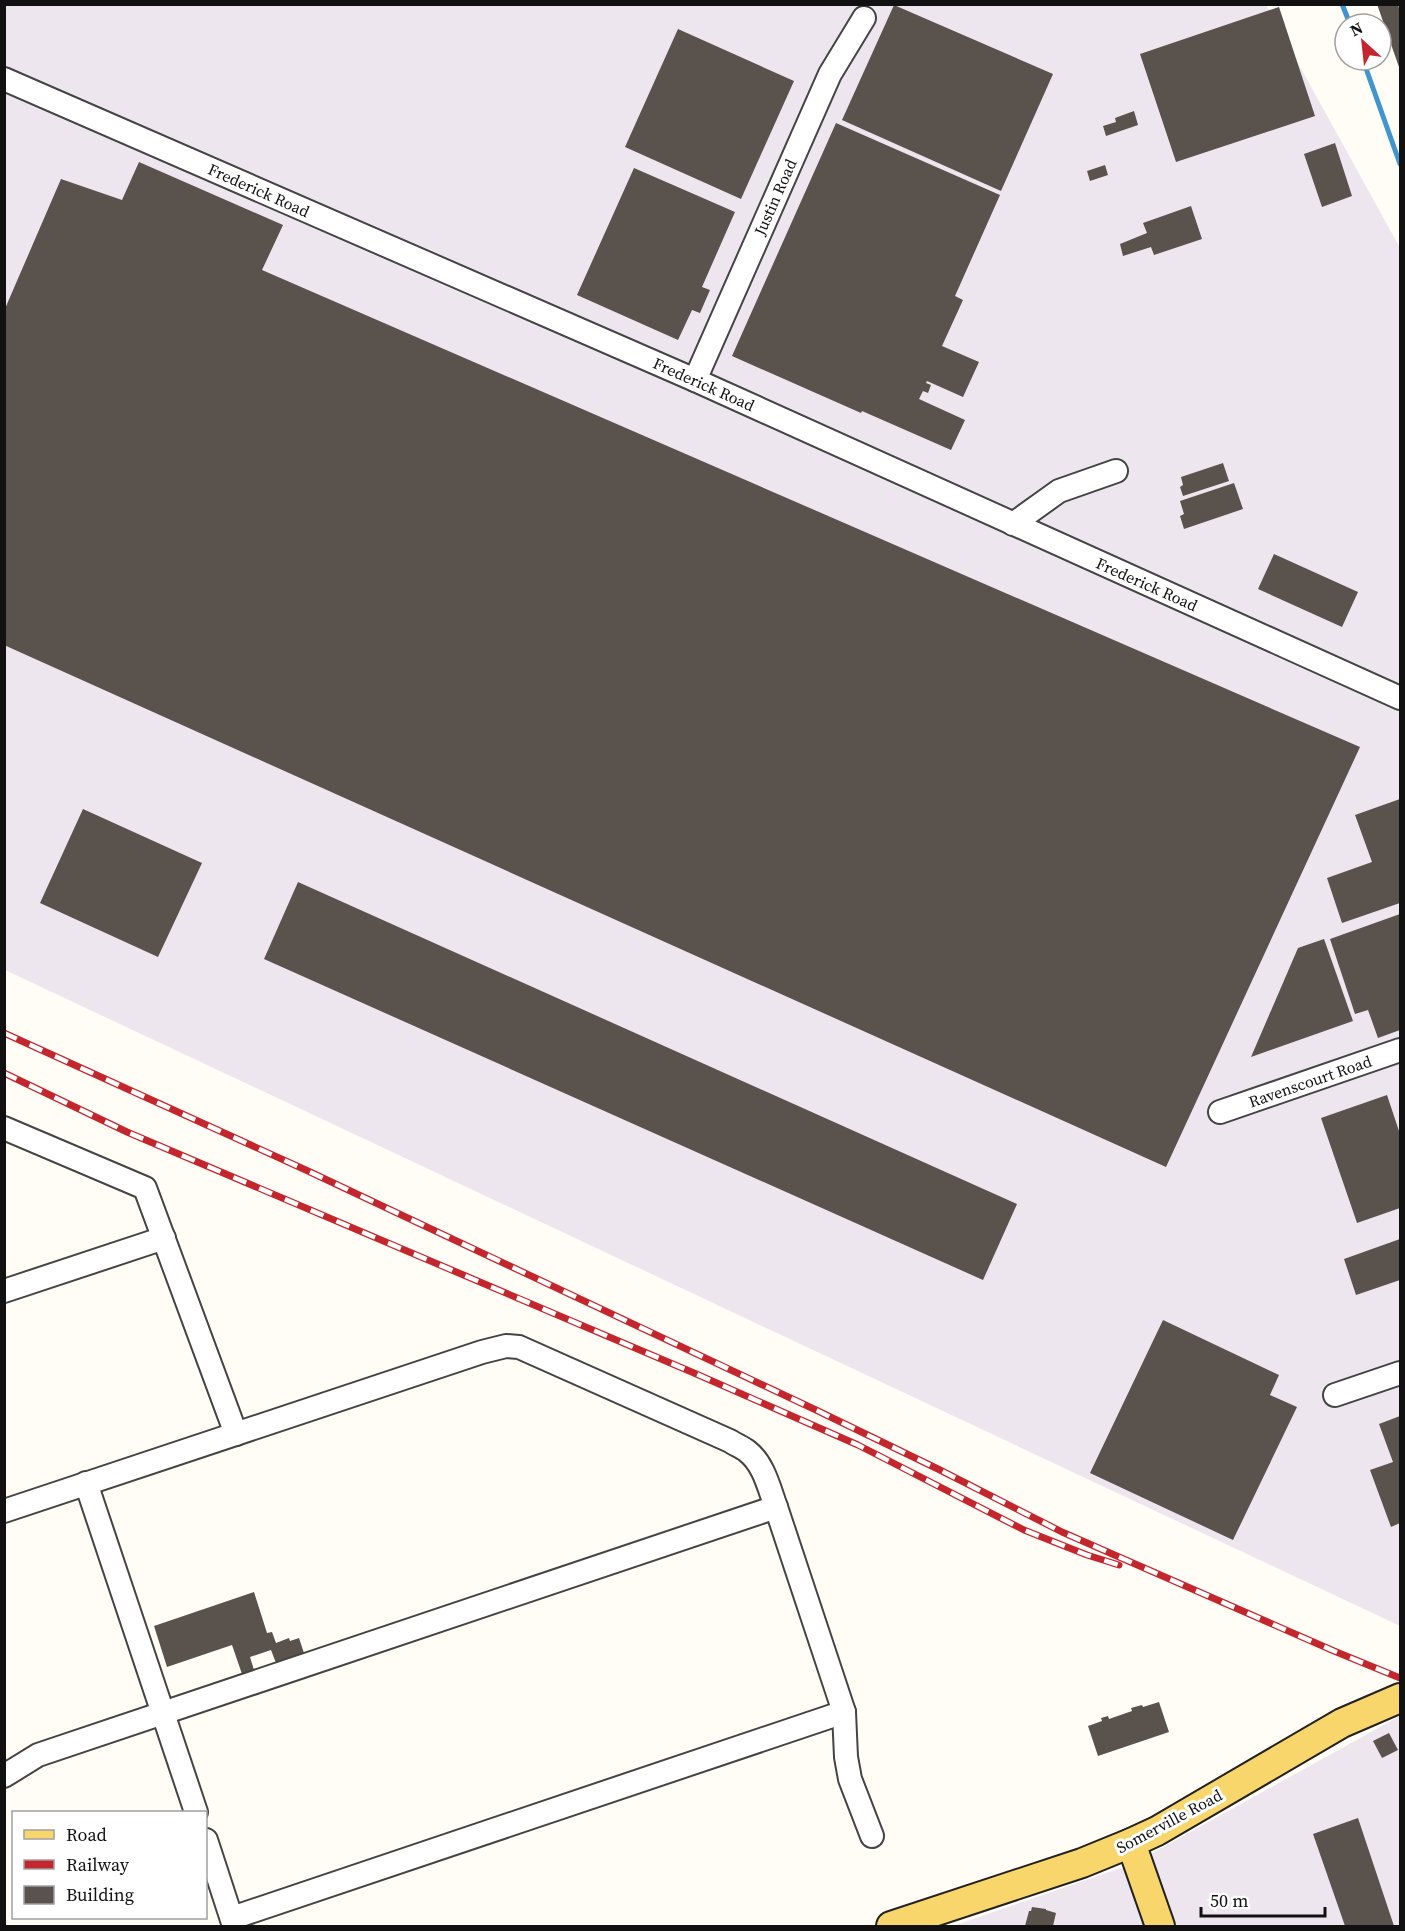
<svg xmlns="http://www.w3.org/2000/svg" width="1405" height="1931" font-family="'Source Serif 4',serif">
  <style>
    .industrial { fill: #eee6ef }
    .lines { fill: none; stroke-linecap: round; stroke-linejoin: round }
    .stream { stroke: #3f96cf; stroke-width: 5 }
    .building { fill: #5a524d }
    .minor-casing { stroke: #444; stroke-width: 26 }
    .major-casing { stroke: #222; stroke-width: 32 }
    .minor { stroke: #fff; stroke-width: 22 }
    .major { stroke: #f9d66b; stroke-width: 28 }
    .rail-casing { stroke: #c4262e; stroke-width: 7 }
    .rail { stroke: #fff; stroke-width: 4.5; stroke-dasharray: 14; stroke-linecap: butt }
    .labels { text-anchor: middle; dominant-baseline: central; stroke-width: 6; stroke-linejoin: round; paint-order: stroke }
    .street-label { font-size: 16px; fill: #111; stroke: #fff }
  </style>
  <rect width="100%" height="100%" fill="#fffdf5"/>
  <g class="industrial">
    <path d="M4 5H1266L1400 248V1626L5 970Z"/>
    <path d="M1400 1716V1926H1170L1145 1857Z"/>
    <path d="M1138 1862 1160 1926H953Z"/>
  </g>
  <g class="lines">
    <g class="stream">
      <path d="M1342 4 1350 24"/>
      <path d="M1363 60 1400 164"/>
    </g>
  </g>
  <g class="building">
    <path d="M1377 4H1398L1400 12V70Z"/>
    <path d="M894 5 1053 74 1001 191 842 120Z"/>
    <path d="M1279 7 1315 116 1176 162 1140 54Z"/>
    <path d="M678 29 794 81 741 199 625 147Z"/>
    <path d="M1134 111 1138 125 1106 136 1103 126 1116 122 1115 118Z"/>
    <path d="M836 123 1000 195 955 296 963 300 942 346 979 362 963 397 927 381 926 383 931 385 928 393 923 391 919 399 965 420 951 450 862 411 861 413 732 356Z"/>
    <path d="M1335 143 1352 196 1322 207 1304 154Z"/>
    <path d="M139 162 283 225 262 270 1360 747 1166 1167 4 645V311L61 179 122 200Z"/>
    <path d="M1105 165 1108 175 1090 181 1087 171Z"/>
    <path d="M634 168 735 212 702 287 710 290 700 313 692 310 678 340 577 295Z"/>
    <path d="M1191 206 1202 239 1154 255 1151 247 1123 256 1120 244 1147 233 1143 223Z"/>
    <path d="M1223 463 1229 481 1183 496 1180 487 1183 485 1181 477Z"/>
    <path d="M1234 483 1243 509 1184 529 1180 516 1184 514 1180 501Z"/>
    <path d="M1274 554 1358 592 1342 627 1258 589Z"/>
    <path d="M1400 799V903L1342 923 1327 878 1372 862 1355 815Z"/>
    <path d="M83 809 202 863 158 957 40 903Z"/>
    <path d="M298 882 1017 1204 983 1280 264 959Z"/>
    <path d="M1400 914V1030L1378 1038 1368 1010 1355 1014 1330 939Z"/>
    <path d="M1324 939 1353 1021 1251 1057 1298 948Z"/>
    <path d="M1387 1095 1400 1134V1208L1357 1223 1321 1118Z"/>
    <path d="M1400 1239V1280L1356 1295 1344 1259Z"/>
    <path d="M1163 1320 1279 1375 1270 1395 1297 1407 1233 1540 1090 1473Z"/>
    <path d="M1400 1416V1523L1391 1527 1370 1470 1393 1462 1379 1424Z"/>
    <path d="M254 1592 267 1633 272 1632 276 1643 289 1638 290 1641 299 1638 304 1653 276 1663 271 1650 250 1657 254 1670 242 1674 232 1645 167 1667 154 1626Z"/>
    <path d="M1159 1702 1169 1732 1098 1756 1088 1726 1102 1721 1101 1718 1108 1716 1109 1719 1132 1711 1131 1708 1142 1705 1143 1707Z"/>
    <path d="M1389 1733 1398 1750 1382 1758 1373 1741Z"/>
    <path d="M1358 1818 1394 1926H1345L1313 1834Z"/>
    <path d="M1032 1907 1046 1909V1910L1056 1913 1053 1926H1025L1029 1911H1031Z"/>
  </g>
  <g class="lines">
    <defs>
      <g id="minor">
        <path d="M4 79 695 380 1400 698"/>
        <path d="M695 380 830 74 864 18"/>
        <path d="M1013 524 1059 491 1116 471"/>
        <path d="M1220 1112 1400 1050"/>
        <path d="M4 1128 145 1188 236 1434"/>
        <path d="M4 1291 164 1238"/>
        <path d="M1335 1395 1400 1373"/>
        <path d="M86 1483 196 1812"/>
        <path d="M4 1511 482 1352 506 1346 519 1347 730 1441C736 1445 742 1447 747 1451 764 1464 769 1488 776 1507L844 1712 846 1757 850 1779 872 1836"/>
        <path d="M4 1776 38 1755 776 1507"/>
        <path d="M206 1840 234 1926"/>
        <path d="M232 1918 844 1712"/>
      </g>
      <g id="major">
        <path d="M1131 1843 1160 1926"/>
        <path d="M891 1926 1082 1863 1131 1843 1157 1831 1342 1723 1400 1698"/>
      </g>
    </defs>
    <use href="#minor" class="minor-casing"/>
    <use href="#major" class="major-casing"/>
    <use href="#minor" class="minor"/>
    <use href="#major" class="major"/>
    <defs>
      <g id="rail">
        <path d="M4 1033 308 1171 816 1410 938 1469 1062 1532 1334 1651 1400 1678"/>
        <path d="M4 1073 127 1132 694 1373 858 1445 1024 1530 1087 1555 1119 1565"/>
      </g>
    </defs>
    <use href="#rail" class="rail-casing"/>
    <use href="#rail" class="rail"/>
  </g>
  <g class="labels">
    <g class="street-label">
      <text transform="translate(259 190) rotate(24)">Frederick Road</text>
      <text transform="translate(775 197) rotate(-66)">Justin Road</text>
      <text transform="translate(704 384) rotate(24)">Frederick Road</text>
      <text transform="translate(1147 584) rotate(24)">Frederick Road</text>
      <text transform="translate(1310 1081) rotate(-19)">Ravenscourt Road</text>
      <text transform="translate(1169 1821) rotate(-28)">Somerville Road</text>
    </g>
  </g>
  <rect width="1405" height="1931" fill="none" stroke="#111111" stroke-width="12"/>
  <rect x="12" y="1811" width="195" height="108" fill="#ffffff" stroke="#a0a0a0" stroke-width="1.5"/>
  <rect x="24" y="1830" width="30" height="9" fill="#f9d66b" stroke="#a0a0a0" stroke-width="1.5"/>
  <text x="66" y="1841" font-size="18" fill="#111111">Road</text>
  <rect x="24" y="1860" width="30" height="9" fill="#c4262e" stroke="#a0a0a0" stroke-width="1.5"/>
  <text x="66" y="1871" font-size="18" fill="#111111">Railway</text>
  <rect x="24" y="1886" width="30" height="18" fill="#5a524d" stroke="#a0a0a0" stroke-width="1.5"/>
  <text x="66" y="1901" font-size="18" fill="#111111">Building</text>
  <g transform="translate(1363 42) rotate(333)"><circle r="28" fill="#ffffff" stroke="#a0a0a0" stroke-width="1.5"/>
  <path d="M0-4.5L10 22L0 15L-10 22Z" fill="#c4262e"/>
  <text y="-9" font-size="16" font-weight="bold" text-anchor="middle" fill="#111111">N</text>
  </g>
  <path d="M1201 1907v9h124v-9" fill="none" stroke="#111111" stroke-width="3"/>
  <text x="1210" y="1907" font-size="18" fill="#111111" stroke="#ffffff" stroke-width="4.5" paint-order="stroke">50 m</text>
</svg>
